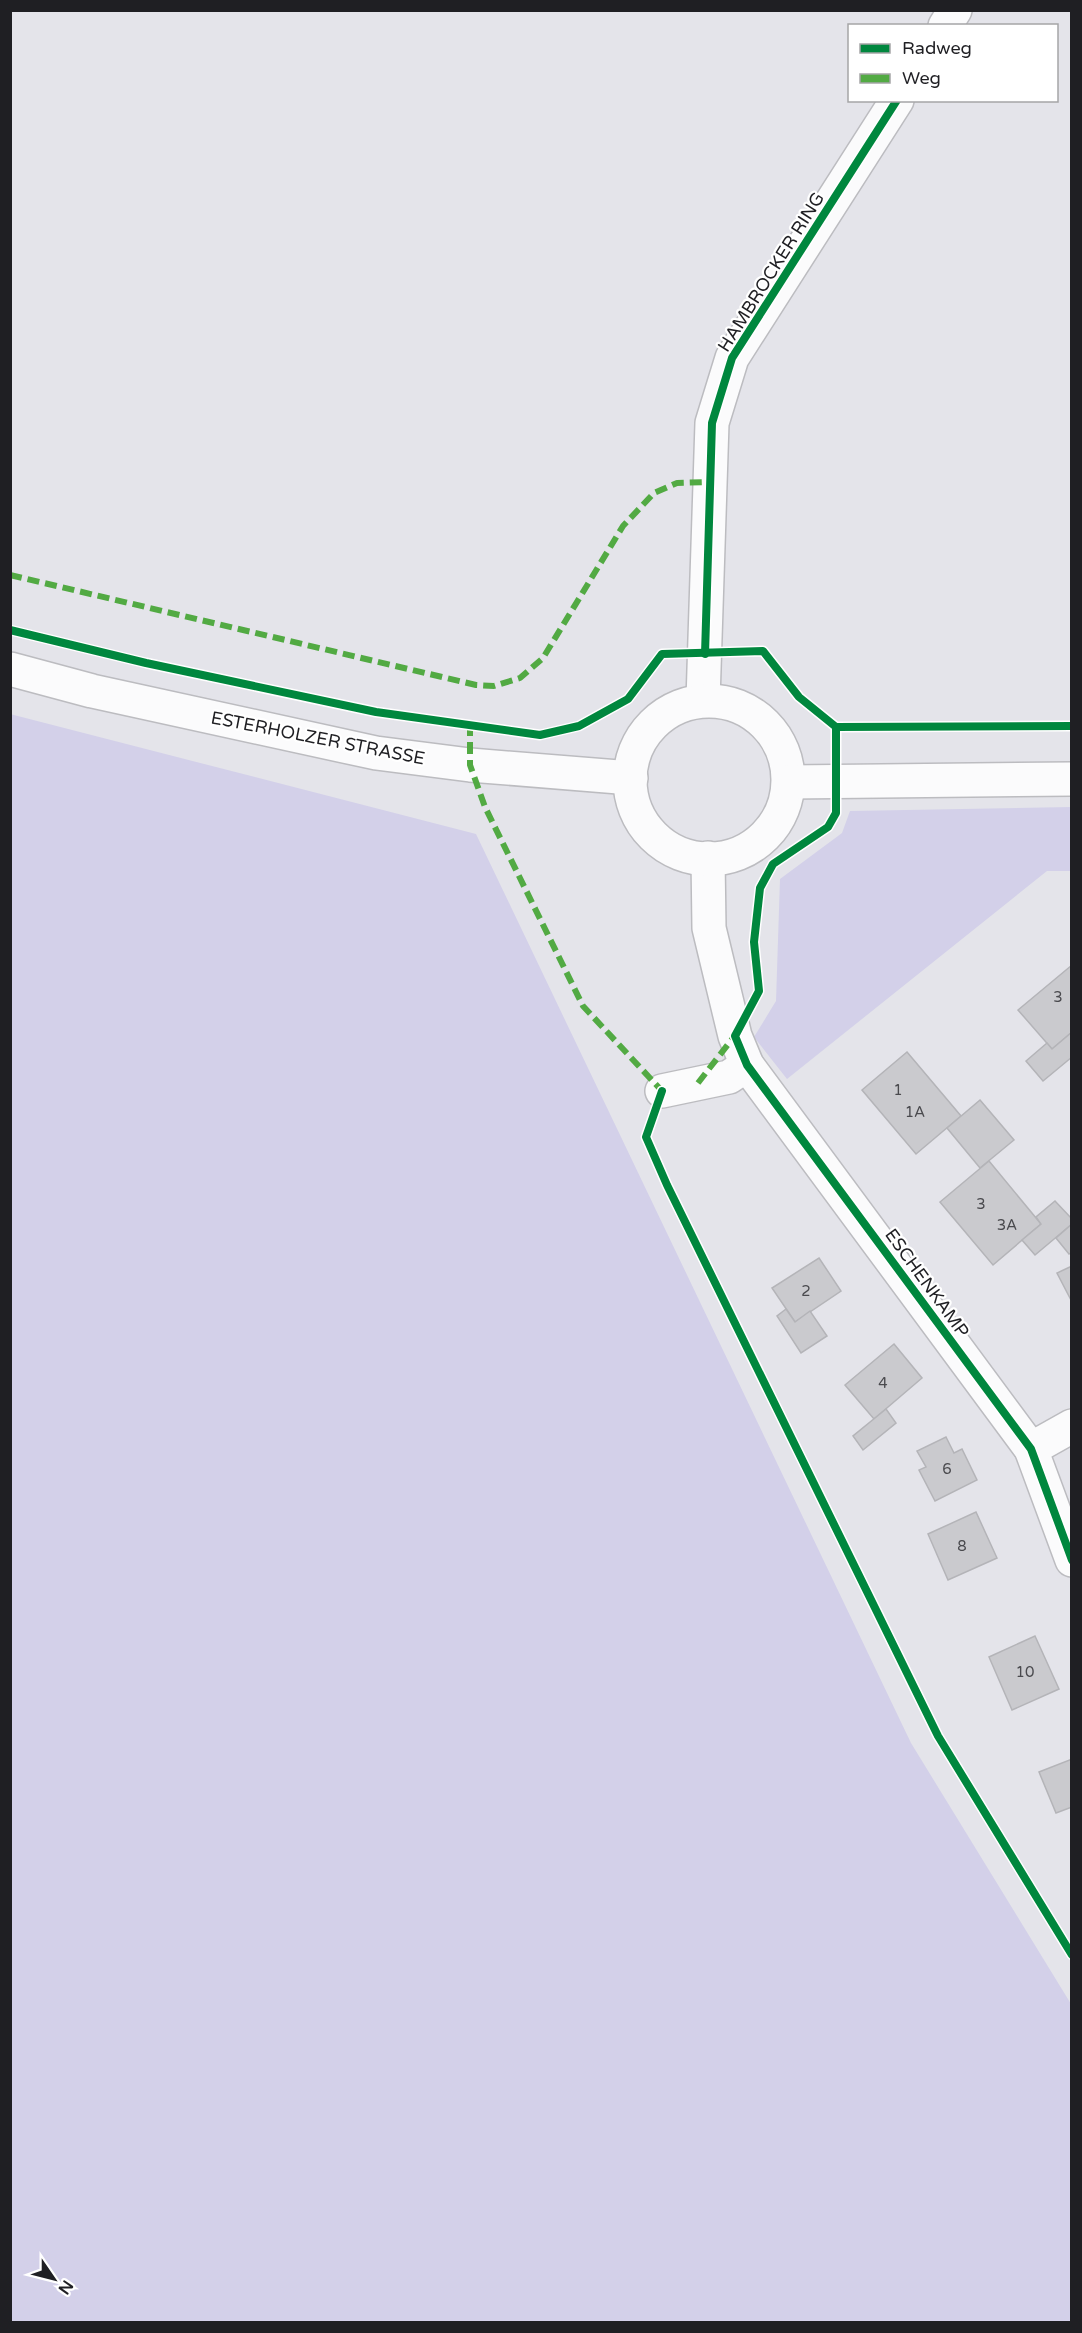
<svg xmlns="http://www.w3.org/2000/svg" width="1082" height="2333" font-family="'Varela Round',sans-serif">
  <style>
    .green { fill: #d3d0e9 }
    .building { fill: #cacace; stroke: #b4b4b8; stroke-width: 1.5 }
    .lines { fill: none; stroke-linecap: round; stroke-linejoin: round }
    .minor-casing { stroke: #bcbcc0; stroke-width: 36 }
    .major-casing { stroke: #bcbcc0; stroke-width: 36 }
    .minor { stroke: #fbfbfc; stroke-width: 33 }
    .major { stroke: #fbfbfc; stroke-width: 33 }
    .quiet { stroke: #52aa43; stroke-width: 6; stroke-dasharray: 12 6; stroke-linecap: butt }
    .cycleway-casing { stroke: #fff; stroke-width: 11 }
    .cycleway { stroke: #00873e; stroke-width: 8 }
    .labels { text-anchor: middle; dominant-baseline: central; stroke-width: 4.5; stroke-linejoin: round; paint-order: stroke }
    .number-label { font-size: 15px; fill: #4a4a4e }
    .street-label { font-size: 18px; fill: #1f1f23; stroke: #fff }
  </style>
  <rect width="100%" height="100%" fill="#e4e4ea"/>
  <g class="green">
    <path d="M10 714 476 834 911 1743 1071 2004V2322H11Z"/>
    <path d="M1071 807V871H1047L787 1079 754 1037 776 1001 780 879 842 833 850 811Z"/>
  </g>
  <g class="building">
    <path d="M1072 965V1032L1052 1049 1018 1010Z"/>
    <path d="M1072 1032V1057L1043 1081 1026 1061 1047 1043 1052 1049Z"/>
    <path d="M907 1052 961 1116 916 1154 862 1090Z"/>
    <path d="M980 1100 1014 1140 980 1168 947 1128Z"/>
    <path d="M989 1161 1041 1224 993 1265 940 1202Z"/>
    <path d="M1055 1201 1072 1219V1224L1035 1255 1022 1240 1041 1224 1036 1217Z"/>
    <path d="M1072 1224V1252L1069 1254 1056 1238Z"/>
    <path d="M819 1258 841 1291 795 1322 772 1288Z"/>
    <path d="M1072 1266V1302L1057 1273Z"/>
    <path d="M786 1309 795 1322 810 1311 827 1336 801 1353 777 1316Z"/>
    <path d="M894 1344 922 1378 874 1419 845 1385Z"/>
    <path d="M886 1409 896 1423 863 1450 853 1436Z"/>
    <path d="M946 1437 954 1453 962 1449 977 1480 935 1501 919 1470 926 1467 917 1451Z"/>
    <path d="M976 1512 997 1558 948 1580 928 1534Z"/>
    <path d="M1035 1636 1059 1689 1012 1710 989 1657Z"/>
    <path d="M1072 1759V1807L1056 1813 1039 1772Z"/>
  </g>
  <g class="lines">
    <defs>
      <g id="minor">
        <path d="M945 26 955 10"/>
        <path d="M703 700 712 423 732 358 897 100"/>
        <path d="M708 858 709 928 735 1036 747 1065 1031 1449 1072 1560"/>
        <path d="M662 1091 729 1077 747 1065"/>
        <path d="M1031 1449 1072 1426"/>
      </g>
      <g id="major">
        <path d="M10 669 92 691 376 753 470 765 631 778"/>
        <circle cx="709" cy="780" r="79"/>
        <path d="M789 782 1072 779"/>
      </g>
    </defs>
    <use href="#minor" class="minor-casing"/>
    <use href="#major" class="major-casing"/>
    <use href="#minor" class="minor"/>
    <use href="#major" class="major"/>
    <g class="quiet">
      <path d="M10 575 476 685 494 686 520 678 543 658 623 526 654 493 677 483 710 482"/>
      <path d="M470 724V765L485 807 583 1006 662 1091 660 1097"/>
      <path d="M698 1083 736 1034"/>
    </g>
    <defs>
      <g id="cycleway">
        <path d="M10 630 146 663 376 712 540 735 579 726 628 699 662 654 763 651 799 697 836 727 1072 726"/>
        <path d="M705 654 712 423 732 358 897 100"/>
        <path d="M836 727V813L828 827 773 864 760 888 754 942 759 991 735 1036 747 1065 1031 1449 1072 1560"/>
        <path d="M662 1091 646 1137 667 1185 938 1736 1072 1955"/>
      </g>
    </defs>
    <use href="#cycleway" class="cycleway-casing"/>
    <use href="#cycleway" class="cycleway"/>
  </g>
  <g class="labels">
    <g class="number-label">
      <text x="1058" y="997">3</text>
      <text x="898" y="1090">1</text>
      <text x="915" y="1112">1A</text>
      <text x="981" y="1204">3</text>
      <text x="1007" y="1225">3A</text>
      <text x="806" y="1291">2</text>
      <text x="883" y="1383">4</text>
      <text x="947" y="1469">6</text>
      <text x="962" y="1546">8</text>
      <text x="1025" y="1672">10</text>
    </g>
    <g class="street-label">
      <text transform="translate(771 272) rotate(-58)">HAMBROCKER RING</text>
      <text transform="translate(318 738) rotate(11)">ESTERHOLZER STRASSE</text>
      <text transform="translate(927 1283) rotate(54)">ESCHENKAMP</text>
    </g>
  </g>
  <rect width="1082" height="2333" fill="none" stroke="#1f1f23" stroke-width="24"/>
  <rect x="848" y="24" width="210" height="78" fill="#ffffff" stroke="#a5a5a7" stroke-width="1.5"/>
  <rect x="860" y="44" width="30" height="9" fill="#00873e" stroke="#a5a5a7" stroke-width="1.5"/>
  <text x="902" y="54" font-size="18" fill="#1f1f23">Radweg</text>
  <rect x="860" y="74" width="30" height="9" fill="#52aa43" stroke="#a5a5a7" stroke-width="1.5"/>
  <text x="902" y="84" font-size="18" fill="#1f1f23">Weg</text>
  <g transform="translate(54 2279) rotate(125)" stroke="#ffffff" stroke-width="4.5" paint-order="stroke">
  <path d="M0-4.5L10 22L0 15L-10 22Z" fill="#1f1f23"/>
  <text y="-9" font-size="16" font-weight="bold" text-anchor="middle" fill="#1f1f23">N</text>
  </g>
</svg>
